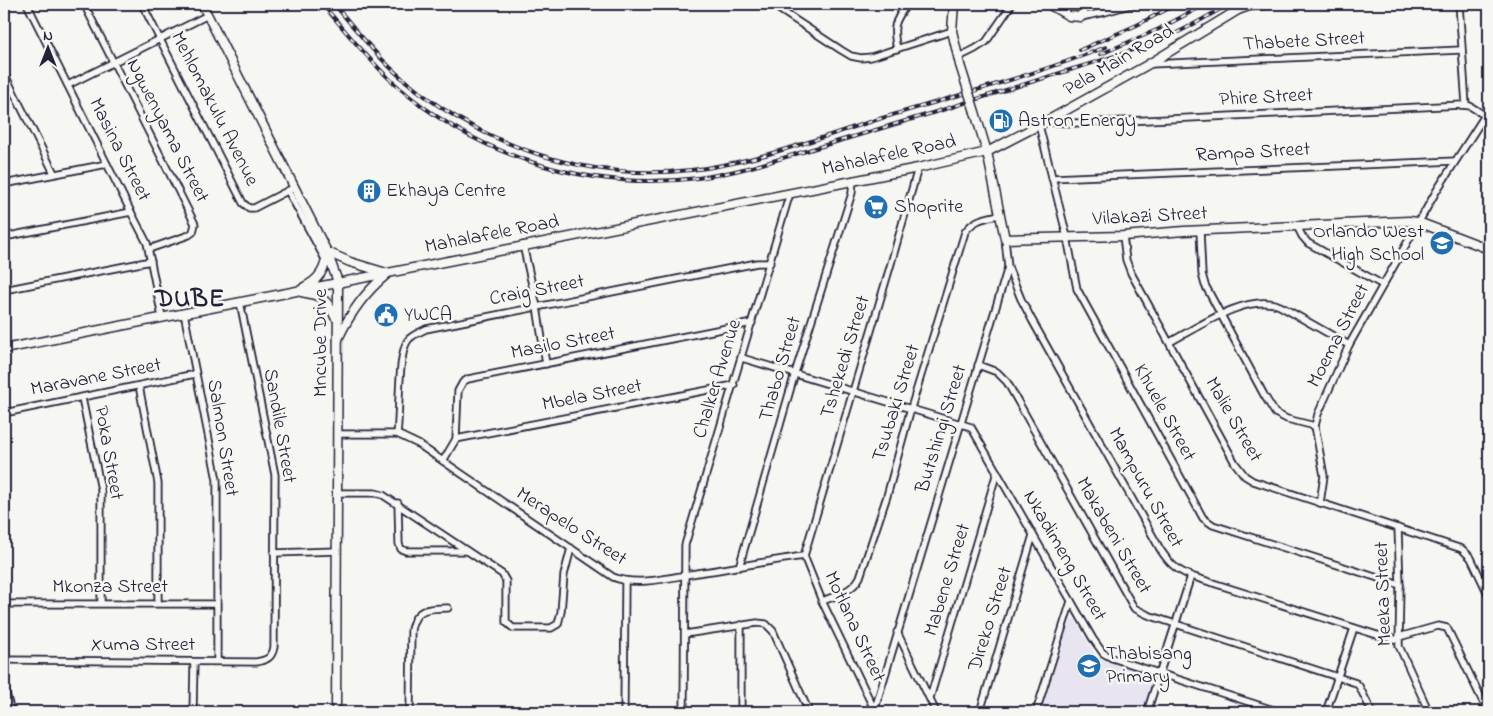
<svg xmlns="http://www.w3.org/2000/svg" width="1493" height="716" font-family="'Indie Flower',sans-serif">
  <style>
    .built { fill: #e8e5f1 }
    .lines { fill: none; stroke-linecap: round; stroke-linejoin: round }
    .street-casing { stroke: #22223b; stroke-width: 9 }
    .secondary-casing { stroke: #22223b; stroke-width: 11 }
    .street { stroke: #f6f6f2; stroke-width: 5.5 }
    .secondary { stroke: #f6f6f2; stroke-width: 8 }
    .rail-casing { stroke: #22223b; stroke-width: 4 }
    .rail { stroke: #f6f6f2; stroke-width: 2; stroke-dasharray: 5.5; stroke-linecap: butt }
    .secondary-bridge-casing { stroke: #22223b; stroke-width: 11; stroke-linecap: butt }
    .secondary-bridge { stroke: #f6f6f2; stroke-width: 8 }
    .labels { text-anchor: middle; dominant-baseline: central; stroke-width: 5; stroke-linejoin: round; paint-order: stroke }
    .street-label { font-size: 20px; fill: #22223b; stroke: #f6f6f2 }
    .poi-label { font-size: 20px; fill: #22223b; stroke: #f6f6f2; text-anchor: start }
    .district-label { font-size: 25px; font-weight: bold; letter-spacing: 1px; fill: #22223b; stroke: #f6f6f2 }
  </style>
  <rect width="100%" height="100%" fill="#f6f6f2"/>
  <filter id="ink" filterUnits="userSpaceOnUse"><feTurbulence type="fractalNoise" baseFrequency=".02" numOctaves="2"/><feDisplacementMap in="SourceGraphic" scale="10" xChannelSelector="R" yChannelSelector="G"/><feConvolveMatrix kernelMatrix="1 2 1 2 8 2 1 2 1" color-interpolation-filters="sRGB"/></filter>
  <g filter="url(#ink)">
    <path class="built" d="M1075 619 1096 657 1150 675 1153 682 1143 712H1041L1068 620Z"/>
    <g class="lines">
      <defs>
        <g id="street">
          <path d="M27 4 131 212 147 243 162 317"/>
          <path d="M84 4 195 224 193 232 189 235 149 249"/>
          <path d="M142 4 243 203 249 208H254L295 187"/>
          <path d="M771 4 841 50 851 56 861 58 871 57 952 31"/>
          <path d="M1459 4 1466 105"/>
          <path d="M1081 17 1105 12 1133 4"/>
          <path d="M897 49C892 27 894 22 907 4"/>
          <path d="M959 57 975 49 986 42 1012 4"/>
          <path d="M1151 64 1461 50"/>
          <path d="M4 73 54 173"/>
          <path d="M68 85 208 15"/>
          <path d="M1045 122 1075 123 1126 121 1462 105 1470 106 1489 118"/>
          <path d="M1039 125 1067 237 1077 289 1203 518 1213 525 1400 585"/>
          <path d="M1052 178 1455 161"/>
          <path d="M4 184 107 164"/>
          <path d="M288 191 326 261"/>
          <path d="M1297 226 1302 236 1308 243 1383 285"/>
          <path d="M1200 231 1202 274 1205 285 1264 395 1275 413 1287 419 1315 426"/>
          <path d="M1123 236 1126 260 1131 273 1235 463 1245 476 1253 481 1462 549 1471 558 1489 596"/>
          <path d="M4 237 131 212"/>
          <path d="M523 245 537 307 546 364"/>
          <path d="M1008 267 1021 299 1032 320 1160 549C1169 563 1176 570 1191 576L1377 635 1398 640"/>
          <path d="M4 290 151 261"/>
          <path d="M184 313 217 480V660"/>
          <path d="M1170 342C1198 327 1249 292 1280 306L1349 345"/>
          <path d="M742 358 971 427 1093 639 1103 653 1112 658 1280 712"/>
          <path d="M978 365 997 372 1007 382 1134 608 1148 615 1356 683 1359 686 1372 712"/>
          <path d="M139 386 158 483V603"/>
          <path d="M82 398 101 490V603"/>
          <path d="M4 413 195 374"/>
          <path d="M337 434H397L418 444 613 577C637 587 672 577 697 573 733 568 768 561 804 556"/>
          <path d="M397 434C400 414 397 351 409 339 414 334 421 332 426 329L757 263H770"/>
          <path d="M456 439 734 385"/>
          <path d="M443 461 456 439 458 391 463 382 468 379 752 323"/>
          <path d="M337 493H375L383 495 502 574 506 581V622L513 628H551L558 624 561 612 564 575 571 548"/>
          <path d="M398 503 399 544 401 549 406 551H467"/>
          <path d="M1320 503 1324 476 1315 426 1318 414 1349 345 1437 190 1489 109"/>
          <path d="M1398 528 1400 585 1399 646 1429 712"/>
          <path d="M274 553 337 551"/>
          <path d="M804 556 890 267 918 168"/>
          <path d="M804 556 822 601 875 711"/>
          <path d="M739 567 795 373 852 193 853 180"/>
          <path d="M822 601C836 596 853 591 860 577L887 496 911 408 965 232C974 219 985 218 999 215"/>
          <path d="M4 604H216"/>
          <path d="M741 625V712"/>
          <path d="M897 632 936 712"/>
          <path d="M685 634 757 623 766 624 773 631 809 712"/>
          <path d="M1399 637 1438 626 1447 628 1488 712"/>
          <path d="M4 660 256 662C267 660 272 658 274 647L275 475 240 302"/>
          <path d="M4 686 11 712"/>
          <path d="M930 698 997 472"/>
          <path d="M193 712 194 662"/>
          <path d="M410 712 411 630C415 608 428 608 448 608"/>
          <path d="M624 712 625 582"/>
          <path d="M684 712 685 545 790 193"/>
          <path d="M874 712 1008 267 1005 239"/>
          <path d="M980 712 1033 535"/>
          <path d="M1036 712 1071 601"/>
          <path d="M1147 712 1191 576"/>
          <path d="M1326 712 1354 628"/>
        </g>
        <g id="secondary">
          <path d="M202 4 327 252 338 282 336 712"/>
          <path d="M954 4 952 31 960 65"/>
          <path d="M1048 4 1069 16 1081 17 1085 4"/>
          <path d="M975 112 987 152 1005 239 1123 236 1184 231 1409 221 1418 222 1489 249"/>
          <path d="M304 287C319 280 326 269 327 252L350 262 383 272"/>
          <path d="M301 292C320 295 327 298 335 317"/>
          <path d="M338 339C350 313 364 293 386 275"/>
          <path d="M4 349 918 168 987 152 1045 122 1149 64 1238 10 1249 6 1269 4"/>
        </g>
      </defs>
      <use href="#street" class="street-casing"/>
      <use href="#secondary" class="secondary-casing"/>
      <use href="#street" class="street"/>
      <use href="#secondary" class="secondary"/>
      <defs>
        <g id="rail">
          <path d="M322 4C346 31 368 60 396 85 478 157 589 192 698 178 736 173 773 161 809 150 852 137 895 124 939 111 983 97 1028 83 1073 69 1106 59 1140 49 1172 35 1192 26 1210 15 1229 4"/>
          <path d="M334 4C356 30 377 57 403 79 483 146 586 182 691 170 754 163 819 138 879 119 955 96 1032 76 1106 47"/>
          <path d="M1080 50 1137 25 1177 4"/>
          <path d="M1101 54 1159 29 1206 4"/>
        </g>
      </defs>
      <use href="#rail" class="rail-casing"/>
      <use href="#rail" class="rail"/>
      <defs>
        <path id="secondary-bridge" d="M960 65 975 112"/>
      </defs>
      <use href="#secondary-bridge" class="secondary-bridge-casing"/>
      <use href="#secondary-bridge" class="secondary-bridge"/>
    </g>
  </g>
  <defs>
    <symbol id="fuel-disc" viewBox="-11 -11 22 22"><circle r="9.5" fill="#1f6fb2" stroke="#f6f6f2"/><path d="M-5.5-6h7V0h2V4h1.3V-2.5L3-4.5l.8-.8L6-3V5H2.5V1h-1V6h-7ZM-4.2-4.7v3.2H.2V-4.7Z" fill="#fff"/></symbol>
    <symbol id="building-disc" viewBox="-11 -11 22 22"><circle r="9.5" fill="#1f6fb2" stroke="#f6f6f2"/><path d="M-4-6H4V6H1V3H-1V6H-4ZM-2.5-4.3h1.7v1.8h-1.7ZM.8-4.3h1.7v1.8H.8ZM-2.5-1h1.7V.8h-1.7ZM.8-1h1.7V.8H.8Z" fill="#fff"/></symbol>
    <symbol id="supermarket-disc" viewBox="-11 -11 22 22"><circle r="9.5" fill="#1f6fb2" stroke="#f6f6f2"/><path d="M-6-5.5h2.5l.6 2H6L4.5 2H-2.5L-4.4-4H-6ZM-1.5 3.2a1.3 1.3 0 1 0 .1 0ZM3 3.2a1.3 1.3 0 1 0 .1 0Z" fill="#fff"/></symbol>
    <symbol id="school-disc" viewBox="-11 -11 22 22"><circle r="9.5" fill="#1f6fb2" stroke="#f6f6f2"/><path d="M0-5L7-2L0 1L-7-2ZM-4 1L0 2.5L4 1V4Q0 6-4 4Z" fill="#fff"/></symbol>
    <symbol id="civic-disc" viewBox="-11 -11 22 22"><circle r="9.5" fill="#1f6fb2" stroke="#f6f6f2"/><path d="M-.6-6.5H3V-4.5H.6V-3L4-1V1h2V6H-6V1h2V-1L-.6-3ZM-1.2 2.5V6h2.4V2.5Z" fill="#fff"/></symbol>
  </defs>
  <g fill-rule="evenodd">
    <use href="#fuel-disc" x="987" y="107" width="28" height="28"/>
    <use href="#building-disc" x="355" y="177" width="28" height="28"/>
    <use href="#supermarket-disc" x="862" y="193" width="28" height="28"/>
    <use href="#school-disc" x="1428" y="229" width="28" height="28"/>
    <use href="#civic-disc" x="372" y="301" width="28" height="28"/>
    <use href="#school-disc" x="1075" y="652" width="28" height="28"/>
  </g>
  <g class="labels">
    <g class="street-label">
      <text transform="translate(1304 42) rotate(-3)">Thabete Street</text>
      <text transform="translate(1119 61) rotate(-30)">Pela Main Road</text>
      <text transform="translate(1266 98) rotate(-3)">Phire Street</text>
      <text transform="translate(214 109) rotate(63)">Mehlomakulu Avenue</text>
      <text transform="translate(167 131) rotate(63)">Ngwenyama Street</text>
      <text transform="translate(119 150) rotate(63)">Masina Street</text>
      <text transform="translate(1253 153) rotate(-3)">Rampa Street</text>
      <text transform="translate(889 156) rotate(-12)">Mahalafele Road</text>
      <text transform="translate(1150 217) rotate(-3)">Vilakazi Street</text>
      <text transform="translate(492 235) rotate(-11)">Mahalafele Road</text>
      <text transform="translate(537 291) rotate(-11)">Craig Street</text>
      <text transform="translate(1339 336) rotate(-63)">Moema Street</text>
      <text transform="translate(321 343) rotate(-90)">Mncube Drive</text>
      <text transform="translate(563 344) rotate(-11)">Masilo Street</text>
      <text transform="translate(846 357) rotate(-73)">Tshekedi Street</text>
      <text transform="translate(781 369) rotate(-74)">Thabo Street</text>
      <text transform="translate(96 378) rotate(-11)">Maravane Street</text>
      <text transform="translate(718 379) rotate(-73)">Chalker Avenue</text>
      <text transform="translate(592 396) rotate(-11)">Mbela Street</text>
      <text transform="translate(897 403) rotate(-73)">Tsubaki Street</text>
      <text transform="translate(1164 413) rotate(61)">Khuele Street</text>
      <text transform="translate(1233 420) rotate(60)">Malie Street</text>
      <text transform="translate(279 426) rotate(80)">Sandile Street</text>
      <text transform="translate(942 429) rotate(-73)">Butshingi Street</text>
      <text transform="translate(222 438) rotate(81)">Salmon Street</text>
      <text transform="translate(108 453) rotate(80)">Poka Street</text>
      <text transform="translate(1145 488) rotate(61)">Mampuru Street</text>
      <text transform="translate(571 527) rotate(33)">Merapelo Street</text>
      <text transform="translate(1113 536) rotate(60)">Makabeni Street</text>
      <text transform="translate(1064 556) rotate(60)">Nkadimeng Street</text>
      <text transform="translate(948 580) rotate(-73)">Mabene Street</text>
      <text x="110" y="587">Mkonza Street</text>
      <text transform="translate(1384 594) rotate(-92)">Meeka Street</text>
      <text transform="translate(991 619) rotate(-73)">Direko Street</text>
      <text transform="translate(854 627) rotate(65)">Motlana Street</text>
      <text x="143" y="645">Xuma Street</text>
    </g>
    <g class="poi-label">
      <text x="1018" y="121">Astron Energy</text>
      <text x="386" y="191">Ekhaya Centre</text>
      <text x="894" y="207">Shoprite</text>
      <text x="1424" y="232" text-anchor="end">Orlando West<tspan x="1424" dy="23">High School</tspan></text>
      <text x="404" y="315">YWCA</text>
      <text x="1106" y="654">Thabisang<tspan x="1106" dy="23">Primary</tspan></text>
    </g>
    <g class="district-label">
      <text x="190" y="300">DUBE</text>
    </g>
  </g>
  <rect width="1493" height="716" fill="none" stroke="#f6f6f2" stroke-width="20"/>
  <rect x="10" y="10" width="1473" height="696" fill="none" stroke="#22223b" stroke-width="2" filter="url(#ink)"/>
  <g transform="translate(48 48)" stroke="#f6f6f2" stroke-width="4" paint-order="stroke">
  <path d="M0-4L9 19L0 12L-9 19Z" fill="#22223b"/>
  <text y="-8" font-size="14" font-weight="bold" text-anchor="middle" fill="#22223b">N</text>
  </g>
</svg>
